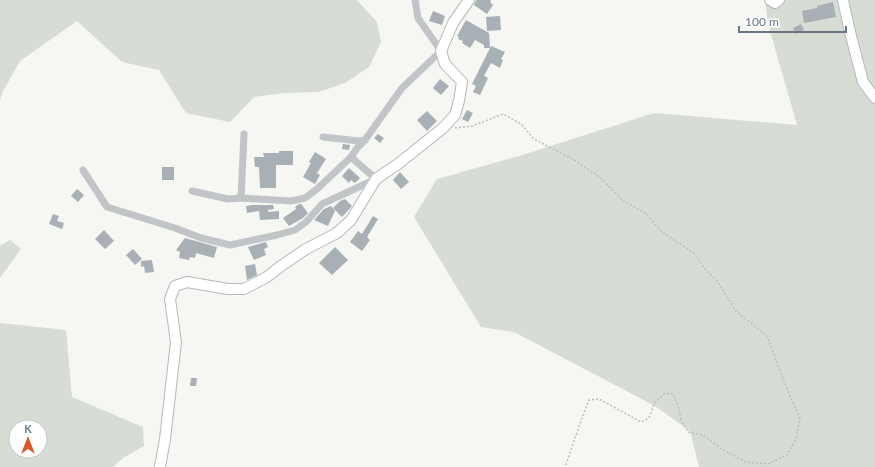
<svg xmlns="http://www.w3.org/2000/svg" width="875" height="467" font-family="Lato,sans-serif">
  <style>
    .green { fill: #d7ddd4; fill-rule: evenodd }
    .building { fill: #a9b0b5 }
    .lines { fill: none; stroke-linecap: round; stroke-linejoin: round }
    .secondary-casing { stroke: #b4b9bc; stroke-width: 12 }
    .path { stroke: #bbbdbf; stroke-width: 1.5; stroke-dasharray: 2 2; stroke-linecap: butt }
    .street { stroke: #c1c5c8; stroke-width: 7 }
    .secondary { stroke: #fff; stroke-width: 10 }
  </style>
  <rect width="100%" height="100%" fill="#f6f6f3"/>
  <g class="green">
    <path d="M0 0H357L377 22 381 42 369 67 345 83 319 92 284 93 254 97 230 122 186 113 159 70 122 62 77 21 20 61 2 93 0 101Z"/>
    <path d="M765 0H875V467H699L690 431 655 406 514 332 481 327 414 217 437 179 519 156 654 113 797 125 768 24Z"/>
    <path d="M10 240 21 249 0 278V246Z"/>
    <path d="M0 323 66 330 72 397 143 427 144 446 123 458 113 467H0ZM16 427H40V451H16Z"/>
  </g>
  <g class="building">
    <path d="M476 0H491L490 2 493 5 487 14 474 5Z"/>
    <path d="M833 2 836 17 804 23 802 11 817 8V6Z"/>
    <path d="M433 11 445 16 442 25 429 21Z"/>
    <path d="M500 16 501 30 487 31 486 17Z"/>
    <path d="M466 20 489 33 490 48H484V45L475 40 470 48 462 43 463 41 458 39 459 37 457 36Z"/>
    <path d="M801 24 804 30 795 34 793 28Z"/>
    <path d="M491 46 505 52 501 59 503 60 500 68 491 63 484 76 488 78 480 95 473 92 476 86 472 84Z"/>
    <path d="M440 79 449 86 441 95 433 88Z"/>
    <path d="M467 110 473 113 468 122 462 119Z"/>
    <path d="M427 111 437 121 427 131 417 120Z"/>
    <path d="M378 134 384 138 380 143 374 138Z"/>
    <path d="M343 144 350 145 349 150 342 149Z"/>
    <path d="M279 151H293V165H276V188H260L259 167H255L254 157H264L263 153H279Z"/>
    <path d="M315 152 326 159 317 173 320 175 315 184 303 177 311 163 309 162Z"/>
    <rect x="162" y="167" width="12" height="13"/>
    <path d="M349 168 360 178 355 183 351 180 349 183 342 176Z"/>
    <path d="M400 172 409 182 401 189 393 180Z"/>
    <path d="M77 189 84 195 78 202 71 196Z"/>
    <path d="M345 199 352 206 342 217 333 208 340 201Z"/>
    <path d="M299 204H301L308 213 303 218 289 226 283 218 296 209 295 207Z"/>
    <path d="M252 205H273L274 209 268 210V212L279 211V219L260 220 259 211 247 213 246 206Z"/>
    <path d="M331 206 335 211 328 226 314 220 324 209Z"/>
    <path d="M53 214 59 216 57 221 64 223 62 229 49 224Z"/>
    <path d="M373 216 378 219 367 237 370 240 362 251 350 242 358 231 362 234Z"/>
    <path d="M104 230 114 241 105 249 95 239Z"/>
    <path d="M185 238 217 247 214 258 196 253 195 258 190 257 189 260 179 258 180 252 176 250Z"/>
    <path d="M266 242 268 247 264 249 266 255 254 260 248 247Z"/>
    <path d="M335 247 348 260 332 275 319 263Z"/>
    <path d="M133 249 142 259 135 265 126 255Z"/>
    <path d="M152 260 154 272 145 273 144 266 141 267V261Z"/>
    <path d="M255 264 257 275 247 280 245 266Z"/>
    <path d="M191 378H197L196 386H190Z"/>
  </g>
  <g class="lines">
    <defs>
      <g id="secondary">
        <path d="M770 0 775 3 779 0"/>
        <path d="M843 0 850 32 863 82 875 98"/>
        <path d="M160 467 165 439 176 342 170 299 175 286 187 282 228 289H244L267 277 281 266 306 249 337 233 351 220 376 179 398 164 443 128 455 115 459 101 462 82 445 64 441 51 453 23 469 0"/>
      </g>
    </defs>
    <use href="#secondary" class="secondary-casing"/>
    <path class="path" d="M455 128 472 126 503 114 521 124 534 139 576 161 601 178 622 200 645 213 662 232 694 253 705 269 718 282 736 311 767 336 789 394 800 418 796 439 787 455 768 464 746 462 720 448 703 435 688 432 681 420 679 409 673 394 665 393 655 402 649 418 641 422 599 399 589 400 582 418 565 467"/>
    <g class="street">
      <path d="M323 137 359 141 365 140"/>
      <path d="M83 170 107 207 175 228 201 238 230 245 277 235 295 230 306 222 322 204 376 179 351 157"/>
      <path d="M192 191 228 199 241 198 291 201 305 198 317 189 351 157 357 148 365 140 402 88 441 51 418 18 415 0"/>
      <path d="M241 198 244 134"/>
    </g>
    <use href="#secondary" class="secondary"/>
  </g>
  <g transform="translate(28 439)"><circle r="19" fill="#ffffff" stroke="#c2c8cd"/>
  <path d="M0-3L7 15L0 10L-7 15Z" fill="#d9592f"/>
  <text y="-6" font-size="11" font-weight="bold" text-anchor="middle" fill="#677682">K</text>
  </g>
  <path d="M739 26v6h107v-6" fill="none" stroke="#677682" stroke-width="2"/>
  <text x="745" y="26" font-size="12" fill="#677682" stroke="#ffffff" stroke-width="3" paint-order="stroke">100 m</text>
</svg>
